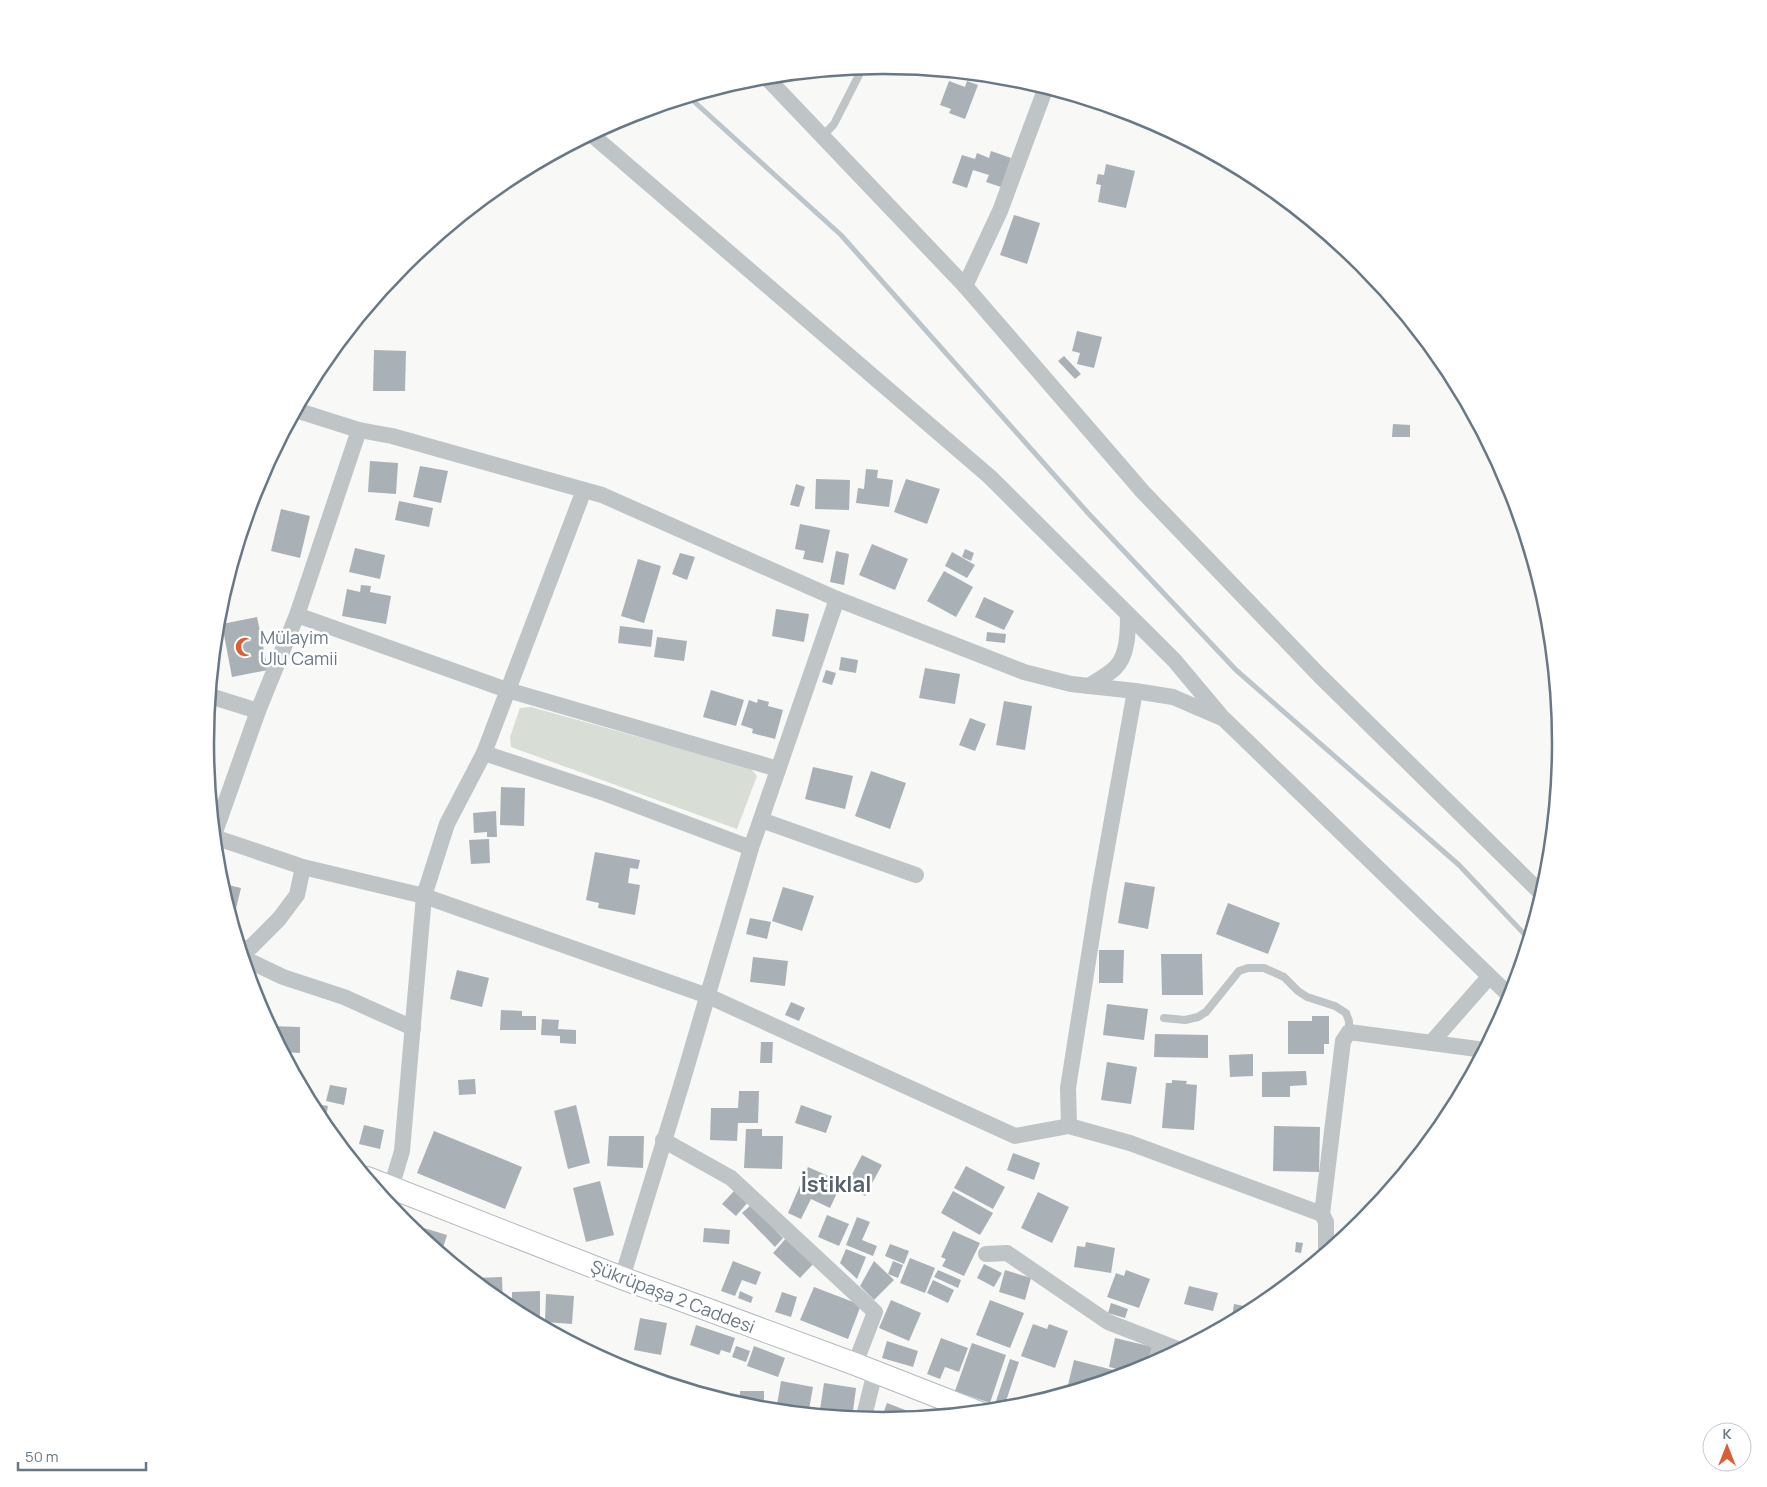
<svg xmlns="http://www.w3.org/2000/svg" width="1767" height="1487" font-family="Manrope,sans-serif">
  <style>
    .green { fill: #d8ddd5 }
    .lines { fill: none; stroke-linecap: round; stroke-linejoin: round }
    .stream { stroke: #bcc5ca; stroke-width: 5 }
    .building { fill: #a9b1b6 }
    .secondary-casing { stroke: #b4b9be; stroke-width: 24 }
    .service { stroke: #bfc4c7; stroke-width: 8 }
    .minor { stroke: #bfc4c7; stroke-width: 16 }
    .secondary { stroke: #fff; stroke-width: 22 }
    .labels { text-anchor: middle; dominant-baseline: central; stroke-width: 5; stroke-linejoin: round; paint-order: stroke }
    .poi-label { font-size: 18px; fill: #697885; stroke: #fff; text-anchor: start }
    .street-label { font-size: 18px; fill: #697885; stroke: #fff }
    .district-label { font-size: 22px; font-weight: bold; fill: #57616b; stroke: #fff }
    .rim { fill: none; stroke: #697885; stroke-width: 2.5 }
  </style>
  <rect width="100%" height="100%" fill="#f8f8f6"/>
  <path class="green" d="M531 707 750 768 757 776 737 829 511 747 510 737 520 708Z"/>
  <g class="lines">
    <path class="stream" d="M689 97 841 235 1088 513 1236 670 1459 865 1530 940"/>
  </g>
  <g class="building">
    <path d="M848 69 850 70 847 76 836 70Z"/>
    <path d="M949 81 965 87 967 81 978 85 965 119 949 113 951 109 940 105Z"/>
    <path d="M991 151 1011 158 1001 187 986 182 989 175 973 170 967 188 952 183 962 155 975 159 977 153 989 158Z"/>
    <path d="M1106 164 1135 171 1126 208 1098 202 1101 185 1096 184 1098 174 1104 175Z"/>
    <path d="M1014 215 1040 223 1027 264 1000 255Z"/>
    <path d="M1077 331 1102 337 1094 368 1077 364 1080 353 1072 351Z"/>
    <path d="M374 350 406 351 405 391H373Z"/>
    <path d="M1064 356 1081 374 1075 379 1058 361Z"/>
    <path d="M1393 424 1410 425V437H1392Z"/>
    <path d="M370 461 398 463 396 494 368 492Z"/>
    <path d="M420 466 448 471 441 503 413 497Z"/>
    <path d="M866 469 878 470 877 478 893 480 889 507 856 503 858 488 864 489Z"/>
    <path d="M816 479 850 480 849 510 815 509Z"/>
    <path d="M906 479 940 489 927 524 894 512Z"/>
    <path d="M796 484 805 487 799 507 790 505Z"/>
    <path d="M399 501 433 508 429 527 395 520Z"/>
    <path d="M281 509 310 516 300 558 271 551Z"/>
    <path d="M800 524 830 530 823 563 803 559 805 551 795 549Z"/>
    <path d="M872 544 908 559 895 590 859 575Z"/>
    <path d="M355 548 385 555 380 579 349 572Z"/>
    <path d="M965 549 974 553 971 561 962 557Z"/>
    <path d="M836 551 849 554 844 585 830 582Z"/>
    <path d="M952 552 975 565 967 578 945 566Z"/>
    <path d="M680 553 695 557 687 580 672 574Z"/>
    <path d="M638 559 661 566 644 623 621 616Z"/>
    <path d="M944 571 973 587 956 617 927 601Z"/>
    <path d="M361 585 371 586 370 592 391 596 386 624 342 616 347 589 360 592Z"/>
    <path d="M984 597 1014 611 1004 630 975 617Z"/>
    <path d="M776 609 809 614 804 642 772 636Z"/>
    <path d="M257 617 268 670 232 677 222 624Z"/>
    <path d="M620 626 653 630 651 647 618 643Z"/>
    <path d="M987 632 1006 634 1005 643 986 641Z"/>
    <path d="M657 637 687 641 684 661 654 657Z"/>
    <path d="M841 657 858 660 856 673 839 670Z"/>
    <path d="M925 668 960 674 955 704 919 698Z"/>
    <path d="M826 670 836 673 832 685 822 682Z"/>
    <path d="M711 690 744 700 736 726 703 717Z"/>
    <path d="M758 699 769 702 768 706 783 710 775 739 752 733 753 729 741 725 749 700 757 703Z"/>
    <path d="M1004 701 1032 706 1025 750 996 745Z"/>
    <path d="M970 718 986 724 975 751 959 745Z"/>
    <path d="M813 767 853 776 845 809 805 799Z"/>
    <path d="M871 771 906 783 890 829 855 816Z"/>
    <path d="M501 787 525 788 524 826 500 825Z"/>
    <path d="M496 811 497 837H487V832L474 833 473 813Z"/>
    <path d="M489 839 490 863 471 864 469 840Z"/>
    <path d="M595 852 640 860 638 869 630 868 628 883 640 885 635 915 598 908 599 903 586 900Z"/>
    <path d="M1125 882 1155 887 1148 929 1118 923Z"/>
    <path d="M220 883 241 888 234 917 230 916Z"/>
    <path d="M783 887 814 896 802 931 772 921Z"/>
    <path d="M1228 903 1280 923 1268 954 1216 934Z"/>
    <path d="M750 918 771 922 767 939 746 934Z"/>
    <path d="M1099 950H1124L1123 983H1099Z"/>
    <path d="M1161 954H1202L1203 995H1162Z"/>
    <path d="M753 957 788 961 785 986 750 982Z"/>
    <path d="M457 970 489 978 482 1007 450 999Z"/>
    <path d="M791 1002 805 1008 799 1021 785 1015Z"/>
    <path d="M1107 1004 1148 1009 1144 1040 1103 1035Z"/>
    <path d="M501 1010 522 1011V1016H536V1030H500Z"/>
    <path d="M1312 1016H1329V1044H1324V1054H1288V1021H1312Z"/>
    <path d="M542 1019 559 1020 558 1029 576 1030V1044L560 1043V1036L541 1035Z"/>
    <path d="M269 1026 300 1027V1053L283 1052Z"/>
    <path d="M1155 1034 1208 1035V1058L1154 1057Z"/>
    <path d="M761 1042H773L772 1063H760Z"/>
    <path d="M1253 1054V1076L1230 1077 1229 1055Z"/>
    <path d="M1107 1062 1137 1067 1131 1104 1101 1100Z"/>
    <path d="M1306 1071 1307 1085 1290 1086V1097H1262V1072Z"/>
    <path d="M475 1079 476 1094 459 1095 458 1080Z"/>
    <path d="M1172 1080 1187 1081 1186 1084 1197 1085 1194 1130 1162 1128 1166 1083H1172Z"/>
    <path d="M330 1085 347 1088 344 1105 326 1101Z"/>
    <path d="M739 1091H759L758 1123H738L737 1141 710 1140 711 1108H738Z"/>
    <path d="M310 1103 328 1106 324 1127 319 1120Z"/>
    <path d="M576 1105 590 1163 568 1169 554 1111Z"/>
    <path d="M801 1105 832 1116 826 1133 795 1123Z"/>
    <path d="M364 1125 384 1130 380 1149 359 1144Z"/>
    <path d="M1274 1126 1320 1127 1319 1172 1273 1171Z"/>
    <path d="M746 1129H762V1136H783L782 1169 744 1168Z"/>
    <path d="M434 1131 522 1167 505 1209 417 1173Z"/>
    <path d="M609 1136H644L643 1168 607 1166Z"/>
    <path d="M1013 1153 1040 1163 1034 1180 1007 1170Z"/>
    <path d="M862 1155 882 1165 865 1196 846 1186Z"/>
    <path d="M966 1166 1005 1187 993 1209 954 1188Z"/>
    <path d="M808 1167 842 1182 830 1208 811 1199 801 1219 788 1213Z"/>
    <path d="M600 1181 614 1235 586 1242 573 1188Z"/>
    <path d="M734 1191 748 1202 736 1216 722 1204Z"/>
    <path d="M953 1191 993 1213 980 1235 941 1213Z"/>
    <path d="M1038 1192 1069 1207 1052 1243 1021 1228Z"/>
    <path d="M751 1205 783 1238 775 1247 742 1213Z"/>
    <path d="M827 1215 849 1224 839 1246 818 1237Z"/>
    <path d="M857 1217 870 1222 862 1240 877 1246 873 1256 846 1245Z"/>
    <path d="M424 1228 447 1235 441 1254 421 1237Z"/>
    <path d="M704 1228 730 1230 729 1244 703 1242Z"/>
    <path d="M953 1231 980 1243 964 1276 942 1266 946 1259 941 1257Z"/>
    <path d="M788 1236 816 1261 800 1278 773 1253Z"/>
    <path d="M1086 1242 1115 1248 1111 1273 1074 1267 1077 1246 1085 1247Z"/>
    <path d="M1296 1242 1303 1243 1301 1253 1295 1252Z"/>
    <path d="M890 1244 909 1251 904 1264 885 1256Z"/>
    <path d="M846 1249 866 1257 857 1279 840 1263Z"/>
    <path d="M910 1258 935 1268 925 1293 900 1283Z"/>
    <path d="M733 1261 761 1272 756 1285 742 1280 735 1296 721 1291Z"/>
    <path d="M874 1261 894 1280 874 1300 860 1286Z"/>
    <path d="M893 1261 903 1265 898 1278 888 1274Z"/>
    <path d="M984 1264 1002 1273 994 1287 977 1278Z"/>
    <path d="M938 1270 961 1280 958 1288 934 1277Z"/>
    <path d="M1005 1270 1031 1278 1025 1300 999 1292Z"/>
    <path d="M1126 1270 1150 1279 1139 1308 1107 1297 1116 1273 1124 1276Z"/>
    <path d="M502 1277 503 1305 475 1282V1278Z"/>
    <path d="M933 1280 954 1290 948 1303 927 1293Z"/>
    <path d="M1189 1286 1218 1293 1213 1311 1184 1304Z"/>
    <path d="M814 1287 861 1305 848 1339 800 1320Z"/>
    <path d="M540 1291V1326L512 1311V1292Z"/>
    <path d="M740 1291 753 1297 751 1303 738 1298Z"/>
    <path d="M782 1292 797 1297 791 1317 775 1312Z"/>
    <path d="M546 1294 574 1296 572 1324 545 1322Z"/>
    <path d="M891 1300 921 1313 909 1341 879 1328Z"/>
    <path d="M990 1300 1024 1313 1010 1348 976 1335Z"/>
    <path d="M1111 1303 1128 1309 1125 1318 1108 1313Z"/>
    <path d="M1234 1304 1259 1309 1231 1324Z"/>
    <path d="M640 1318 667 1323 661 1355 634 1350Z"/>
    <path d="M1033 1324 1047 1329 1049 1324 1068 1331 1055 1368 1021 1356Z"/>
    <path d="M696 1325 735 1338 730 1353 721 1350 719 1355 690 1345Z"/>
    <path d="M941 1338 968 1348 959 1372 945 1367 940 1379 927 1374Z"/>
    <path d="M1115 1338 1153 1347 1148 1368 1134 1373 1109 1367Z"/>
    <path d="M887 1341 918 1351 913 1367 882 1358Z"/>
    <path d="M972 1343 1006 1355 990 1403 955 1391Z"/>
    <path d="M736 1346 750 1351 746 1362 732 1357Z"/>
    <path d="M754 1346 785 1358 778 1377 747 1366Z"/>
    <path d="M1010 1359 1019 1362 1005 1404 996 1401Z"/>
    <path d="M1074 1360 1117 1371 1116 1379 1066 1393Z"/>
    <path d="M781 1381 813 1387 808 1415 776 1411Z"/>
    <path d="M824 1383 856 1388 852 1419 819 1416Z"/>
    <path d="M740 1391H764V1410L751 1409 725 1401V1398L740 1399Z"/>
    <path d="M887 1403 926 1418 880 1422Z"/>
  </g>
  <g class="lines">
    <defs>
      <path id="secondary" d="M367 1178 622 1278 855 1364 980 1413"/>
    </defs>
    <use href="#secondary" class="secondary-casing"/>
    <g class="service">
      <path d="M823 136 834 124 863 67"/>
      <path d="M1164 1018 1185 1020 1198 1017 1206 1012 1239 971 1248 968H1264L1284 977 1298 991 1307 997 1335 1006 1346 1013 1349 1021V1032"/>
    </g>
    <g class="minor">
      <path d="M766 77 965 286 1143 492 1320 676 1543 895"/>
      <path d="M591 134 990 477 1174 660 1221 716"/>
      <path d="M965 286 1000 211 1046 87"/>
      <path d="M296 410 359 430 392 436 602 495 837 599 1024 672 1071 684 1135 691 1173 697 1224 719 1512 998"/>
      <path d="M297 615 507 690 778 769"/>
      <path d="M1089 686C1098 680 1108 675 1115 668 1128 656 1128 631 1128 615"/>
      <path d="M210 696 258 711"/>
      <path d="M484 753 607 794 751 848"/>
      <path d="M761 820 916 875"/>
      <path d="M214 835 258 711 297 615 359 430"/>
      <path d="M214 837 303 867 424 896 708 996 1015 1136 1069 1126 1130 1143 1322 1214 1343 1041 1349 1032 1485 1050"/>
      <path d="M241 950 251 947 279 919 297 895 303 867"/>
      <path d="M243 958 283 977 344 997 413 1028"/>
      <path d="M1431 1043 1489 977"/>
      <path d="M1069 1126 1068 1088 1099 892 1135 691"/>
      <path d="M663 1140 731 1178 875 1312 855 1364"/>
      <path d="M391 1188 402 1151 424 896 447 824 484 753 584 490"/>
      <path d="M1322 1214 1326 1222V1254"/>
      <path d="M986 1254 1007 1253 1108 1322 1180 1350"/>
      <path d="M622 1278 681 1086 751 848 837 599"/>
      <path d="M1155 1364 1161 1343"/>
      <path d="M863 1420 875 1372"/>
    </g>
    <use href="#secondary" class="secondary"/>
  </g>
  <defs>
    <symbol id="mosque-bare" viewBox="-9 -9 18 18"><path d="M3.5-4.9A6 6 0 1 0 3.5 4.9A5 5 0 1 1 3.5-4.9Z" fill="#d85f36" stroke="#fff" stroke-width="2.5" paint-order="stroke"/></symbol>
  </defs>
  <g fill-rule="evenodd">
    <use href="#mosque-bare" x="231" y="633" width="28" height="28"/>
  </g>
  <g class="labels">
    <g class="poi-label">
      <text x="260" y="637">Mülayim<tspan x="260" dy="21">Ulu Camii</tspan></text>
    </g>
    <g class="street-label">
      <text transform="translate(673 1296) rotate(21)">Şükrüpaşa 2 Caddesi</text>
    </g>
    <g class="district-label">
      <text x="836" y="1184">İstiklal</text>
    </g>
  </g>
  <path d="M0 0H1767V1487H0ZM214 743a669 669 0 1 1 1338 0a669 669 0 1 1-1338 0Z" fill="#fff" fill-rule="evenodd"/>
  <path class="rim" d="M214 743a669 669 0 1 1 1338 0a669 669 0 1 1-1338 0Z"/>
  <g transform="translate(1727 1447)"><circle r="24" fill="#ffffff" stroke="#c3c9ce"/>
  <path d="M0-4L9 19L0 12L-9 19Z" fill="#d85f36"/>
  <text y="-8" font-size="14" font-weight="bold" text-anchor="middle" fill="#697885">K</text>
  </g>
  <path d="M18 1462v8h128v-8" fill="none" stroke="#697885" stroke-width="2.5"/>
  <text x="25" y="1462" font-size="15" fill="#697885" stroke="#ffffff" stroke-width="4" paint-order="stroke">50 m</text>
</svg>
